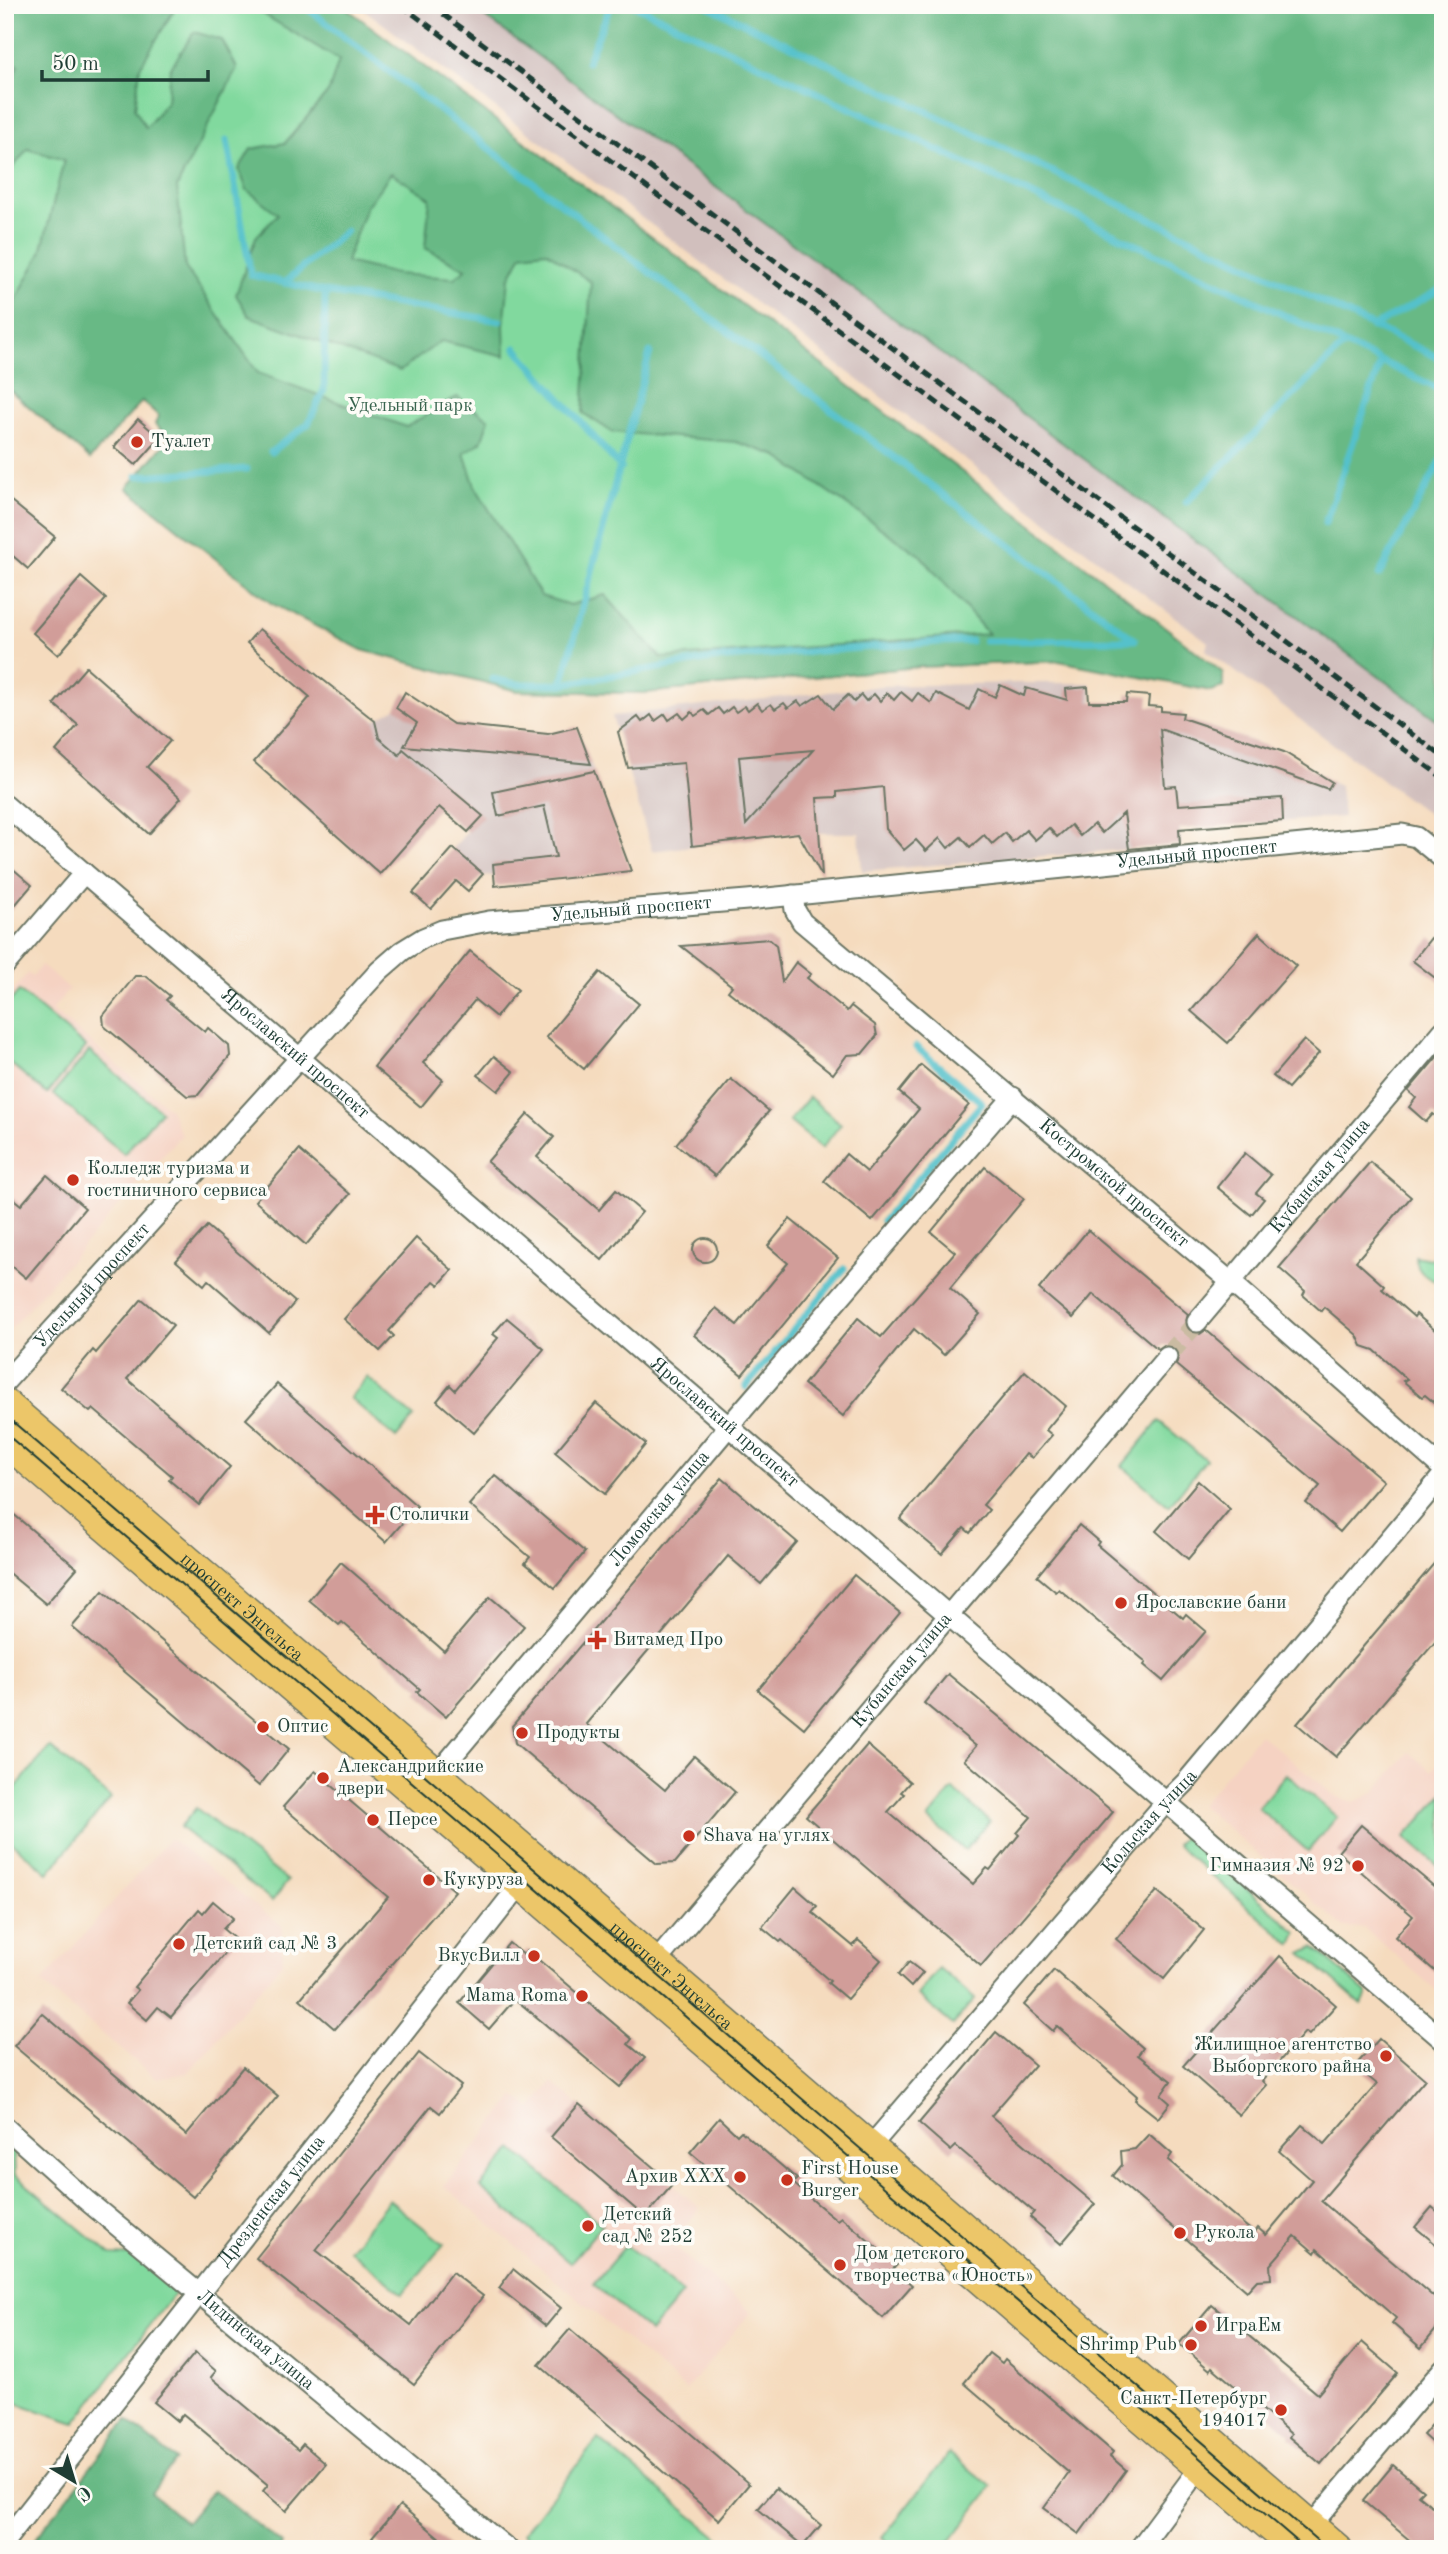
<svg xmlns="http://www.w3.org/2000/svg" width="1448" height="2554" font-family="'Old Standard TT',serif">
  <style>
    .built { fill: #f5d2c2 }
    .industrial { fill: #d1bfbd }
    .green { fill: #81d99e; stroke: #508b69; stroke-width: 2 }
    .forest { fill: #68b985; stroke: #447b5c; stroke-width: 2; fill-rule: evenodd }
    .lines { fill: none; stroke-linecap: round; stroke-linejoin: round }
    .stream { stroke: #54c1cb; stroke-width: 7 }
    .building { fill: #d19d99; fill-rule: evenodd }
    .street-tunnel { stroke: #cabba2; stroke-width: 19; stroke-dasharray: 19 10; stroke-linecap: butt }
    .street-casing { stroke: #6a7464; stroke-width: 23 }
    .primary-casing { stroke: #6a7464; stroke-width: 33 }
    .street { stroke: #fff; stroke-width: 19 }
    .primary { stroke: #ecc669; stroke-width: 30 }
    .tram { stroke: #1f3d34; stroke-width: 2 }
    .rail { stroke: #1f3d34; stroke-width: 5; stroke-dasharray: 10 5; stroke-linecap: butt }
    .poi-dot { fill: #c8321e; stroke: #fdfcf7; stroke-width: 2.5 }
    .labels { text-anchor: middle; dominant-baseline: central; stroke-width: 7; stroke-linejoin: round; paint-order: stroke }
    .park-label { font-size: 19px; fill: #38644e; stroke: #fdfcf7 }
    .poi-label { font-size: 19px; fill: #1f3d34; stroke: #fdfcf7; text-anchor: start }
    .street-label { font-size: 19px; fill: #1f3d34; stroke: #fdfcf7 }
  </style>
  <rect width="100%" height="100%" fill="#fdfcf7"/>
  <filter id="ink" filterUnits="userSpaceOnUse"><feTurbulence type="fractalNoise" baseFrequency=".0143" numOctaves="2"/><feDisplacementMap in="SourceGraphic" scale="14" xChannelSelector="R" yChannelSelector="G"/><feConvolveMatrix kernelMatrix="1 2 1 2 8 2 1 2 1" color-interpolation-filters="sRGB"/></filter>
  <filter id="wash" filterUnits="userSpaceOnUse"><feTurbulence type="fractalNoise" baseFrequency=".00686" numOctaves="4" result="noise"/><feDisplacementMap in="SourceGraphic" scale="28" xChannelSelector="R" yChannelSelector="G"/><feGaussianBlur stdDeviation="1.57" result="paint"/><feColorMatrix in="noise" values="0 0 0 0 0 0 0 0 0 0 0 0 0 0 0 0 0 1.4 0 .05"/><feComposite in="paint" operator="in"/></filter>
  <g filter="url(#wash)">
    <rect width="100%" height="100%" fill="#f5dbbe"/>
    <g class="built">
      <path d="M41 965 69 989 52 1010 170 1109 181 1135 5 1335V1000L28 973 32 977Z"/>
      <path d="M1260 1734 1336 1797 1354 1802 1374 1793 1409 1752 1431 1771 1443 1758V1996L1364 1928 1344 1927 1200 1805Z"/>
      <path d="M170 1838 282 1926 283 1962 188 2073 157 2079 41 1983Z"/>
      <path d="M1430 2073 1443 2084V2305L1321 2200Z"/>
      <path d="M552 2082 700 2208 671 2244 751 2312 686 2390 444 2186 515 2096 531 2109Z"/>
    </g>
    <g class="industrial">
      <path d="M358 5H469L1443 724V825L1206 650 1208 642Z"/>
      <path d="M259 629 375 720 396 708 405 692 442 717V723L540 733H553L577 727 631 871 495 886 494 876 481 877 468 891 456 881 431 909 413 893 467 832 247 643Z"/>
      <path d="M1018 683H1090L1093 702H1111V708L1125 709 1127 694 1149 696 1148 706 1161 707 1162 711 1183 713V718L1284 752 1340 787 1343 817 1180 829 1181 845 862 871 859 833H819L820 849 807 850 797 833 652 851 612 716 881 686Z"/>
    </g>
    <g class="green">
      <path d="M5 5H277L1059 661 918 667 644 693 517 691 362 650 271 603 127 488 169 439 155 424 159 416 142 401 90 459 5 386Z"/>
      <path d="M19 991 86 1047 47 1094 5 1059V1007Z"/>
      <path d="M89 1051 161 1111 124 1154 53 1094Z"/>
      <path d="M809 1097 841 1124 822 1148 789 1121Z"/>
      <path d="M1443 1251V1282C1429 1282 1415 1270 1415 1256L1430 1259Z"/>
      <path d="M367 1377 414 1417 396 1438 350 1398Z"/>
      <path d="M1159 1421 1206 1460 1169 1506 1122 1466Z"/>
      <path d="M50 1747 111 1798 48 1873 5 1837V1800Z"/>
      <path d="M1286 1774 1337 1817 1308 1851 1258 1808Z"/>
      <path d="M953 1789 990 1821 965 1850 928 1819Z"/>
      <path d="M1443 1794V1870L1405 1837Z"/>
      <path d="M196 1808 288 1881 272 1901 180 1827Z"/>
      <path d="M1185 1835 1297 1932 1292 1945 1176 1845Z"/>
      <path d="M1314 1947 1367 1993V1997L1361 2004 1302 1953Z"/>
      <path d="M939 1968 975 1999 953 2025 917 1995Z"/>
      <path d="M5 2142 14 2149 15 2175 111 2255 137 2256 177 2290 75 2423 5 2399V2362L12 2353 5 2347Z"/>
      <path d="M513 2149 602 2225 570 2263 480 2187Z"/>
      <path d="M389 2200 444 2244 403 2294 349 2250Z"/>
      <path d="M626 2245 683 2293 650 2332 593 2284Z"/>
      <path d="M598 2439 732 2549H543L523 2533Z"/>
      <path d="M949 2453 992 2487 944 2549H896L882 2538Z"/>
    </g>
    <g class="forest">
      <path d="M5 5H177L140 67 135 109 146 128 167 101 170 69 194 32 222 40 237 68 177 187 185 267 258 373 406 427 457 397 489 419 481 442 464 453 475 486 541 596 570 605 605 595 661 658 988 634 921 556 775 455 736 442 612 432 583 413 591 282 546 251 522 254 509 279 504 326 505 356 441 341 400 371 249 316 236 295 256 237 278 214 247 190 239 169 251 149 285 143 329 91 339 60 248 5H342L792 342 1173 633 1223 673V687L1211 691 1059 661 918 667 644 693 517 691 362 650 271 603 127 488 169 439 155 424 159 416 142 401 90 459 5 386V320L41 253 64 160 28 149 12 169 5 161V100L18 65 5 55ZM391 173 430 198 425 248 466 269 454 278 396 274 346 262 366 207Z"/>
      <path d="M469 5H1443V724L1351 656Z"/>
      <path d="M127 2420 176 2460 151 2493 186 2523 213 2490 282 2544 280 2549H28Z"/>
    </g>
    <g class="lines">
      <g class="stream">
        <path d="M303 5 652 274 1135 640 985 641"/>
        <path d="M634 5 1443 391"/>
        <path d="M706 5 1443 360"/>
        <path d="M587 62 611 5"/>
        <path d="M227 140 251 275 325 292 500 321"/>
        <path d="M284 283 346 231"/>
        <path d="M1372 327 1443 288"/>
        <path d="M516 348 621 468"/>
        <path d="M271 452 308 424 324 390 325 292"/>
        <path d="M137 476 247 469"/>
        <path d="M1186 502 1344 345"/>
        <path d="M1325 523 1381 362"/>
        <path d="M1379 575 1443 457"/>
        <path d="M493 679 517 684H562L712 659 939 642 971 641"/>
        <path d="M562 684 650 352"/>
        <path d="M883 1221 982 1103 916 1047"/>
        <path d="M746 1387 844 1269"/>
      </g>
    </g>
    <g id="blocks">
      <g class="building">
        <path d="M138 419 160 438 136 465 114 447Z"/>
        <path d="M5 496 55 537 28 569 5 549Z"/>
        <path d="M81 577 106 599 58 655 33 633Z"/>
        <path d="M259 629 375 721 379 738 399 755 403 749 483 816 468 832 439 807 380 874 254 762 310 697 247 643Z"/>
        <path d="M86 667 170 741 147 767 181 798 149 834 56 751 78 725 54 704Z"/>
        <path d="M1000 685 1024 696 1026 688 1067 700 1066 689 1088 687 1089 702H1126L1127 694 1149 696 1148 706 1161 707V711L1183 713 1182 718 1284 752 1332 782 1328 789 1160 729 1165 787 1176 786 1178 805 1282 798 1283 821 1179 829 1180 844 1129 849 1124 813 1102 833 1094 824 1080 836 1071 825 1057 837 1049 828 1035 840 1026 830 1012 842 1005 833 992 844 984 835 970 847 961 837 948 848 940 838 926 851 916 840 904 850 886 829 883 787 837 792V797L817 798 822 876 798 833 692 846 684 763 628 768 618 732 638 717 642 722 651 715 655 721 665 714 669 720 679 713 684 719 692 712 695 716 704 710 709 715 718 708 723 714 732 707 736 712 745 706 748 710 757 703 762 710 771 704 775 709 784 703 788 708 798 701 802 706 821 694 833 709 848 695 854 702 861 695 866 701 874 694 880 701 887 693 894 700 901 692 912 701 918 693 931 703 936 693 969 710 979 689 995 697ZM813 750 746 825 739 757Z"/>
        <path d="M405 692 453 724 548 734 577 727 591 764 404 746 417 723 396 708Z"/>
        <path d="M594 771 631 871 495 886 493 864 556 857 544 806 498 816 493 792Z"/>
        <path d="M453 848 483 874 468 891 456 881 431 909 413 893Z"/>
        <path d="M5 862 32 885 5 917Z"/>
        <path d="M1259 933 1296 966 1228 1043 1191 1011Z"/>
        <path d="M1431 938 1443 947V984L1413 961Z"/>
        <path d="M769 939 776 945 782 982 796 962 811 974 807 978 847 1011 851 1006 875 1025 877 1036 862 1054 847 1055 833 1074 728 991 732 986 681 946Z"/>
        <path d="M470 951 518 990 496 1017 475 1000 423 1063 443 1080 421 1107 374 1067Z"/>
        <path d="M600 972 639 1004 584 1069 546 1037Z"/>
        <path d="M135 976H146L170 996 166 1000 182 1013 205 1032 208 1028 229 1046 230 1056 198 1095 187 1096 104 1026 103 1016Z"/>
        <path d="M1304 1040 1319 1053 1288 1088 1273 1076Z"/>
        <path d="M1443 1050V1122L1433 1114 1426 1122 1409 1107 1416 1098 1408 1091Z"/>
        <path d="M494 1056 514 1072 498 1091 478 1075Z"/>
        <path d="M921 1065 969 1105 872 1221 824 1181 846 1154 867 1172 919 1109 899 1092Z"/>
        <path d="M731 1079 769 1111 715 1176 676 1144Z"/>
        <path d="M528 1114 554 1137 537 1157 599 1210 616 1190 642 1212 602 1260 487 1162Z"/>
        <path d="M299 1150 350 1194 306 1245 255 1201Z"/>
        <path d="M1245 1153 1271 1175 1256 1193 1264 1199 1251 1215 1217 1187Z"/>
        <path d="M1370 1162 1411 1197 1356 1261 1384 1286 1382 1289 1414 1317 1416 1314 1443 1337V1410L1425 1395 1422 1397 1403 1381 1407 1379 1374 1350 1362 1346 1357 1335 1324 1307 1321 1311 1303 1295 1305 1291 1279 1268Z"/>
        <path d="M985 1167 1024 1199 950 1288 980 1314 944 1355 914 1329 843 1416 804 1384 858 1318 881 1337 955 1252 931 1232Z"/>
        <path d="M47 1175 85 1208 26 1278 5 1260V1192L21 1205Z"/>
        <path d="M790 1219 838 1258 742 1375 694 1335 716 1308 737 1325 788 1263 768 1246Z"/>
        <path d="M207 1226 295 1302 269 1333 208 1280 204 1285 176 1261Z"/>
        <path d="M1088 1230 1188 1314 1185 1325 1190 1332 1200 1334 1206 1330 1384 1481 1340 1532 1306 1503 1320 1486 1176 1365 1179 1354 1174 1347 1164 1345 1158 1349 1093 1294 1073 1318 1039 1289Z"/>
        <path d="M416 1238 452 1270 439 1285 434 1281 389 1331 394 1336 380 1351 344 1319Z"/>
        <circle cx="705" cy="1250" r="12"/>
        <path d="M142 1299 173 1325 127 1379 230 1467 199 1505 169 1480 172 1476 93 1409 90 1412 61 1388 93 1350 96 1353Z"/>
        <path d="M507 1318 544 1349 474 1433 437 1401 450 1385 455 1390 498 1338 493 1334Z"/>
        <path d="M1025 1371 1066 1406 1046 1430 1052 1435 1032 1458 1026 1454 983 1505 989 1510 970 1533 964 1528 942 1554 900 1519Z"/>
        <path d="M277 1384 417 1506 386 1542 246 1419Z"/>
        <path d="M596 1403 646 1444 605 1494 555 1452Z"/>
        <path d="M495 1475 585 1552 555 1588 525 1563 530 1557 469 1505Z"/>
        <path d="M722 1478 797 1542 761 1584 728 1556 586 1724 665 1790 694 1756 735 1792 675 1863 657 1864 515 1743 512 1726Z"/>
        <path d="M1198 1481 1230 1509 1188 1559 1156 1531Z"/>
        <path d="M5 1507 77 1568 46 1604 5 1570Z"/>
        <path d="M1079 1525 1099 1542 1097 1545 1183 1618 1186 1614 1206 1631 1163 1681 1144 1665 1146 1662 1059 1589 1056 1592 1037 1576Z"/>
        <path d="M1443 1553V1633L1336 1757 1297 1724Z"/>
        <path d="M341 1562 444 1651 490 1597 524 1626 446 1717 417 1692 420 1689 342 1622 339 1625 309 1600Z"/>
        <path d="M854 1575 900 1613 804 1728 758 1690Z"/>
        <path d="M103 1591 289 1749 259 1786 72 1627Z"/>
        <path d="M948 1674 1113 1812 981 1966 806 1816 867 1745 910 1782 901 1792 904 1794 888 1812 973 1884 987 1868 990 1870 1019 1835 1017 1833 1031 1817 964 1760 976 1746 924 1703Z"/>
        <path d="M315 1771 455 1891 335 2029 300 1999 388 1897 283 1807Z"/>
        <path d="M1361 1825 1443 1894V1978L1395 1937 1413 1916 1338 1852Z"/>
        <path d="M795 1887 817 1906 812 1912 853 1946 858 1940 881 1960 847 1999 828 1983 830 1981 782 1940 780 1942 762 1927Z"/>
        <path d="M1157 1891 1204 1930 1164 1979 1116 1939Z"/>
        <path d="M213 1901 233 1918 223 1929 236 1940 171 2017 158 2007 147 2020 127 2003 138 1990 134 1987 199 1909 203 1913Z"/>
        <path d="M509 1943 524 1955 527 1950 632 2039 628 2044 645 2058 620 2087 515 1999 489 2029 459 2003Z"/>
        <path d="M1280 1956 1336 2005 1309 2035 1305 2032 1262 2081 1266 2085 1239 2115 1183 2066Z"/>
        <path d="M909 1962 923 1973 911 1987 898 1975Z"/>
        <path d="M1054 1970 1143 2048 1138 2055 1171 2081 1161 2095 1170 2103 1158 2118 1135 2100 1137 2096 1057 2026 1053 2031 1024 2005Z"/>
        <path d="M42 2013 186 2135 243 2067 278 2096 193 2197 14 2046Z"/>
        <path d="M996 2032 1035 2065 991 2116 1095 2204 1061 2244 1030 2217 1034 2212 956 2146 951 2151 919 2123Z"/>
        <path d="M1379 2039 1425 2079 1321 2201 1443 2305V2321L1421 2348 1392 2323 1396 2318 1317 2249 1315 2253 1295 2236 1270 2265 1271 2279 1257 2280 1247 2291 1113 2176 1122 2165 1121 2151 1135 2149 1149 2134 1172 2154 1168 2160 1254 2233 1258 2228 1266 2235 1312 2180 1279 2151 1302 2125 1325 2144 1377 2084 1355 2066Z"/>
        <path d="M419 2053 461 2086 440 2113 431 2106 316 2250 411 2325 452 2272 483 2296 414 2384 256 2258Z"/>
        <path d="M579 2104 673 2184 645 2217 551 2137Z"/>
        <path d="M719 2118 737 2135 741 2131 797 2179 793 2183 815 2202 837 2220 841 2217 897 2265 893 2269 912 2285 883 2318 690 2152Z"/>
        <path d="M1432 2207 1443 2216V2250L1415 2227Z"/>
        <path d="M513 2269 561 2308 546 2326 499 2288Z"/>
        <path d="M1212 2305 1318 2394 1362 2342 1398 2373 1321 2464 1289 2437 1291 2434 1256 2404 1212 2367 1210 2370 1179 2344Z"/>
        <path d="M570 2329 749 2484 719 2520 539 2365Z"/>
        <path d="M195 2353 216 2371 211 2377 298 2450 303 2444 326 2464 286 2511 263 2491 268 2485 183 2414 177 2421 154 2402Z"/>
        <path d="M989 2353 1002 2363 1005 2359 1113 2452 1110 2456 1126 2470 1079 2534 1044 2508 1069 2473 964 2383Z"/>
        <path d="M1443 2412V2453L1423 2435Z"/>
        <path d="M1393 2465 1423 2490 1418 2495 1443 2515V2549H1420L1363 2501Z"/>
        <path d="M776 2488 821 2525 803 2546 758 2509Z"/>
        <path d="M400 2505 423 2524 453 2549H384L372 2538Z"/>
      </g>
    </g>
  </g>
  <g filter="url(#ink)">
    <use href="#blocks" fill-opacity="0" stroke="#6a7464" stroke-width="2"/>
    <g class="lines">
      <path class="street-tunnel" d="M1167 1357 1197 1322"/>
      <defs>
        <g id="street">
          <path id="s1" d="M5 805 1443 2040"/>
          <path id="s2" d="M793 895 795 910 802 922 1231 1282 1443 1469"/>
          <path d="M5 965 84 873"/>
          <path id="s3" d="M1197 1322 1443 1031"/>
          <path id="s4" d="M5 1382 379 971 402 951 423 938 442 930 489 921 747 900 1402 834 1416 837 1443 859"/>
          <path id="s5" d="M429 1784 729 1426 1013 1097"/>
          <path id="s6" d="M649 1970 1167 1357"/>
          <path id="s7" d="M5 2127 86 2200 508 2549"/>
          <path id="s8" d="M864 2154 1166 1802 1186 1782 1443 1475"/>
          <path d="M1304 2534 1443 2369"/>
          <path id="s9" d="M5 2541 527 1876"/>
          <path d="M1139 2549 1200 2467"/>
        </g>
        <g id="primary">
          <path id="s10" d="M5 1404 1337 2549"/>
          <path d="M5 1440 1200 2467 1298 2549"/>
        </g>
      </defs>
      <use href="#street" class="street-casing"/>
      <use href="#primary" class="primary-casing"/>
      <use href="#street" class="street"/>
      <use href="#primary" class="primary"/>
      <g class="tram">
        <path d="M5 1415 1327 2549"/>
        <path d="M5 1433 1306 2549"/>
      </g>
      <g class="rail">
        <path d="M401 5 1443 778"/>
        <path d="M431 5 1443 757"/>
      </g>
    </g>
  </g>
  <g class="poi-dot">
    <circle cx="137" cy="442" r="7"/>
    <circle cx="73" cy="1180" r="7"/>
    <path d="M371.5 1504.5h7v7h7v7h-7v7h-7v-7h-7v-7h7z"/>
    <circle cx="1121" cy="1603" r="7"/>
    <path d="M593.5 1629.5h7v7h7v7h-7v7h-7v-7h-7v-7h7z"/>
    <circle cx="263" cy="1727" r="7"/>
    <circle cx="522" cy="1733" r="7"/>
    <circle cx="323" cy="1778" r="7"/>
    <circle cx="373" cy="1820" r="7"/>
    <circle cx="689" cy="1836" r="7"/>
    <circle cx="1358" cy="1866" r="7"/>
    <circle cx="429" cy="1880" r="7"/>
    <circle cx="179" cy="1944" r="7"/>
    <circle cx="534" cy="1956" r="7"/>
    <circle cx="582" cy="1996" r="7"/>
    <circle cx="1386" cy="2056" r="7"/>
    <circle cx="740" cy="2177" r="7"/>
    <circle cx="787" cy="2180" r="7"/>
    <circle cx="588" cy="2226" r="7"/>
    <circle cx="1180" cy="2233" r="7"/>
    <circle cx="840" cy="2265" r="7"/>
    <circle cx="1201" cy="2326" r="7"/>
    <circle cx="1191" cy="2345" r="7"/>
    <circle cx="1281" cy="2410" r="7"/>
  </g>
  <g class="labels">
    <g class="park-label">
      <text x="410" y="406">Удельный парк</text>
    </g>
    <g class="poi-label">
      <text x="151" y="442">Туалет</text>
      <text x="87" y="1169">Колледж туризма и<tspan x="87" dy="22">гостиничного сервиса</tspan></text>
      <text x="389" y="1515">Столички</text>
      <text x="1135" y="1603">Ярославские бани</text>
      <text x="613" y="1640">Витамед Про</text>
      <text x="277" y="1727">Оптис</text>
      <text x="536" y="1733">Продукты</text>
      <text x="337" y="1767">Александрийские<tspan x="337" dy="22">двери</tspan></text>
      <text x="387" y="1820">Персе</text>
      <text x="703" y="1836">Shava на углях</text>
      <text x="1344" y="1866" text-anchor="end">Гимназия № 92</text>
      <text x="443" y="1880">Кукуруза</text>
      <text x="193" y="1944">Детский сад № 3</text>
      <text x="520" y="1956" text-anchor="end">ВкусВилл</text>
      <text x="568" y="1996" text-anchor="end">Mama Roma</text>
      <text x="1372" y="2045" text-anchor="end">Жилищное агентство<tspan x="1372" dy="22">Выборгского райна</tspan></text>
      <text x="801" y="2169">First House<tspan x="801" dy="22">Burger</tspan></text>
      <text x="726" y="2177" text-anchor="end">Архив XXX</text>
      <text x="602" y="2215">Детский<tspan x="602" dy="22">сад № 252</tspan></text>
      <text x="1194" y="2233">Рукола</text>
      <text x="854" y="2254">Дом детского<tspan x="854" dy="22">творчества «Юность»</tspan></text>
      <text x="1215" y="2326">ИграЕм</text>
      <text x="1177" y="2345" text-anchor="end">Shrimp Pub</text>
      <text x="1267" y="2399" text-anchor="end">Санкт-Петербург<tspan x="1267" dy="22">194017</tspan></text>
    </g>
    <g class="street-label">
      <text stroke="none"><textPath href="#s4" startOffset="1390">Удельный проспект</textPath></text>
      <text stroke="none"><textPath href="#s4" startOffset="822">Удельный проспект</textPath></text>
      <text stroke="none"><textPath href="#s1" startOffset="382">Ярославский проспект</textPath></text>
      <text stroke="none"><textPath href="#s3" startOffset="191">Кубанская улица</textPath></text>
      <text stroke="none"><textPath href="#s2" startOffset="436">Костромской проспект</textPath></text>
      <text stroke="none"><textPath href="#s4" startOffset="130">Удельный проспект</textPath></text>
      <text stroke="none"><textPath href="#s1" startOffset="948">Ярославский проспект</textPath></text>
      <text stroke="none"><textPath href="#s5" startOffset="359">Ломовская улица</textPath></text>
      <text stroke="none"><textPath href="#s10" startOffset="312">проспект Энгельса</textPath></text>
      <text stroke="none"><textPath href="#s6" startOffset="392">Кубанская улица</textPath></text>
      <text stroke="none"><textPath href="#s8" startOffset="438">Кольская улица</textPath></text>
      <text stroke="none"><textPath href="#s10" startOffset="878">проспект Энгельса</textPath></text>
      <text stroke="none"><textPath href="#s9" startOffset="432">Дрезденская улица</textPath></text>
      <text stroke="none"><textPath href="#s7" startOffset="329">Лидинская улица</textPath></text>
    </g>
  </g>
  <rect width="1448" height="2554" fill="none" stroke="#fdfcf7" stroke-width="28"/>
  <g transform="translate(74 2481) rotate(142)" stroke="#fdfcf7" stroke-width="5" paint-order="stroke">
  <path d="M0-5L12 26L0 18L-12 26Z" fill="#1f3d34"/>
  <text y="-10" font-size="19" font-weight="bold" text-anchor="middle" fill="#1f3d34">С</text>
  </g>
  <path d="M42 70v10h166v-10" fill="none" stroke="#1f3d34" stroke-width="3.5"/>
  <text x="52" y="70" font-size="21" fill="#1f3d34" stroke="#fdfcf7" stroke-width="5" paint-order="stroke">50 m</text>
</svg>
